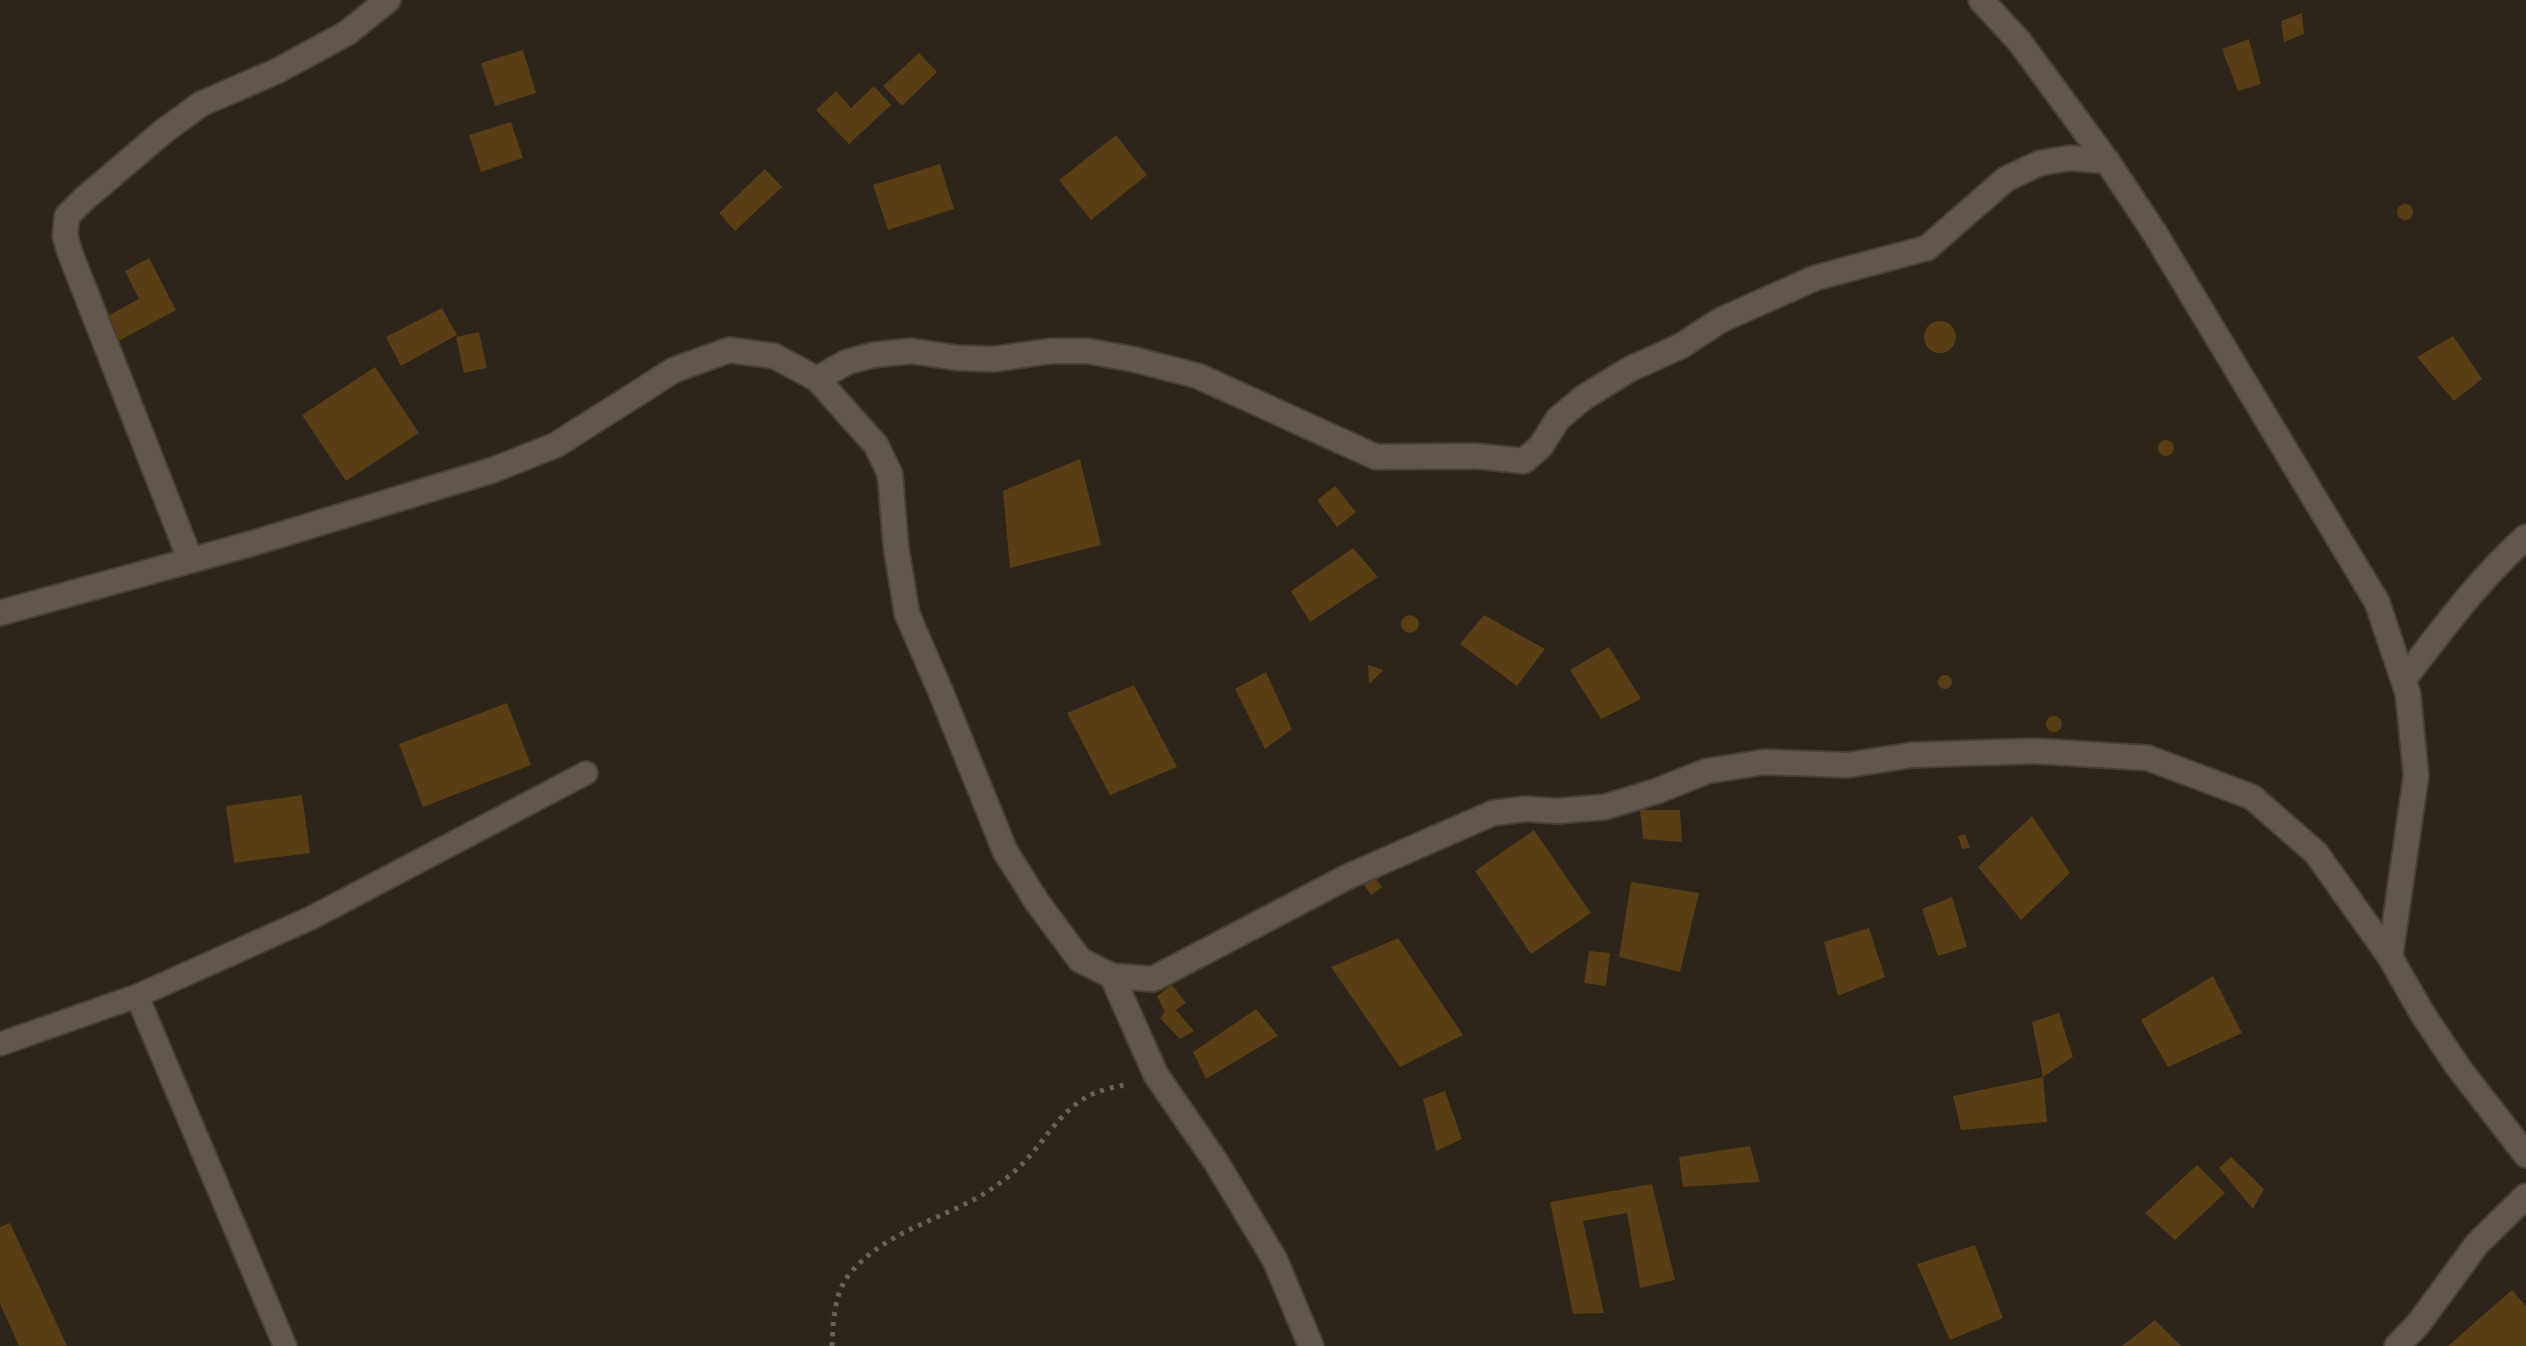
<svg xmlns="http://www.w3.org/2000/svg" width="2526" height="1346" font-family="Literata,serif">
  <style>
    .building { fill: #573e14 }
    .lines { fill: none; stroke-linecap: round; stroke-linejoin: round }
    .lane-casing { stroke: #474038; stroke-width: 26 }
    .street-casing { stroke: #474038; stroke-width: 28 }
    .path { stroke: #696158; stroke-width: 5; stroke-dasharray: 4 6; stroke-linecap: butt }
    .lane { stroke: #62574c; stroke-width: 22 }
    .street { stroke: #62574c; stroke-width: 24 }
  </style>
  <rect width="100%" height="100%" fill="#2d241a"/>
  <g class="building">
    <path d="M2302 13 2304 34 2284 42 2281 21Z"/>
    <path d="M2249 39 2261 84 2238 91 2222 49Z"/>
    <path d="M523 50 536 93 495 106 481 63Z"/>
    <path d="M919 53 937 72 902 106 883 86Z"/>
    <path d="M874 86 891 105 849 144 816 110 836 91 851 108Z"/>
    <path d="M511 122 523 158 481 172 469 135Z"/>
    <path d="M1116 135 1147 175 1091 220 1059 180Z"/>
    <path d="M940 164 954 209 888 230 873 185Z"/>
    <path d="M765 169 782 187 735 231 719 213Z"/>
    <circle cx="2405" cy="212" r="8"/>
    <path d="M149 258 176 310 111 345 98 321 139 299 125 271Z"/>
    <path d="M442 308 457 335 401 366 386 337Z"/>
    <circle cx="1940" cy="337" r="16"/>
    <path d="M479 332 487 368 464 373 456 337Z"/>
    <path d="M2453 336 2482 379 2454 401 2417 357Z"/>
    <path d="M375 367 419 433 346 481 302 415Z"/>
    <circle cx="2166" cy="448" r="8"/>
    <path d="M1080 459 1101 545 1010 568 1003 491Z"/>
    <path d="M1335 486 1356 512 1337 527 1317 500Z"/>
    <path d="M1353 548 1378 577 1310 622 1291 591Z"/>
    <path d="M1484 615 1545 649 1517 686 1460 644Z"/>
    <circle cx="1410" cy="624" r="9"/>
    <path d="M1609 647 1641 699 1601 719 1570 670Z"/>
    <path d="M1368 665 1384 670 1369 684Z"/>
    <path d="M1266 672 1292 729 1265 749 1235 689Z"/>
    <circle cx="1945" cy="682" r="7"/>
    <path d="M1134 685 1177 767 1110 795 1067 713Z"/>
    <path d="M507 703 531 765 423 807 399 744Z"/>
    <circle cx="2054" cy="724" r="8"/>
    <path d="M302 795 310 853 234 863 226 806Z"/>
    <path d="M1640 810H1680L1682 842 1643 839Z"/>
    <path d="M2032 816 2070 873 2021 920 1978 867Z"/>
    <path d="M1534 830 1591 913 1531 954 1475 871Z"/>
    <path d="M1965 834 1970 848 1962 849 1958 836Z"/>
    <path d="M1371 872 1382 887 1371 895 1360 879Z"/>
    <path d="M1631 882 1699 893 1680 972 1619 957Z"/>
    <path d="M1952 897 1967 947 1938 956 1922 909Z"/>
    <path d="M1869 928 1885 977 1838 996 1824 942Z"/>
    <path d="M1398 938 1463 1035 1400 1067 1331 967Z"/>
    <path d="M1589 951 1610 953 1606 986 1584 983Z"/>
    <path d="M2213 976 2242 1033 2168 1067 2141 1020Z"/>
    <path d="M1172 985 1186 1003 1176 1010 1194 1031 1180 1039 1160 1018 1165 1012 1157 996Z"/>
    <path d="M1256 1009 1278 1036 1206 1079 1193 1052Z"/>
    <path d="M2059 1013 2073 1057 2043 1077 2032 1022Z"/>
    <path d="M2043 1077 2047 1122 1961 1130 1953 1096Z"/>
    <path d="M1445 1091 1462 1139 1436 1151 1423 1099Z"/>
    <path d="M1750 1146 1760 1182 1683 1187 1679 1157Z"/>
    <path d="M2231 1157 2264 1189 2253 1209 2219 1168Z"/>
    <path d="M2197 1165 2225 1193 2175 1240 2145 1213Z"/>
    <path d="M1652 1184 1675 1280 1640 1288 1627 1213 1583 1221 1604 1313 1573 1314 1550 1202Z"/>
    <path d="M10 1223 67 1346H19L0 1304V1227Z"/>
    <path d="M1975 1245 2003 1318 1950 1340 1917 1264Z"/>
    <path d="M2512 1290 2526 1306V1346H2448Z"/>
    <path d="M2155 1320 2181 1346H2122Z"/>
  </g>
  <g class="lines">
    <defs>
      <g id="lane">
        <path d="M137 996 285 1346"/>
        <path d="M0 1044 137 996 311 918 586 773"/>
      </g>
      <g id="street">
        <path d="M1981 0 2019 41 2107 161 2154 232 2377 602 2408 694 2416 776 2390 957"/>
        <path d="M817 379 847 362 873 355 911 351 958 358 995 359 1051 351H1087L1132 359 1198 376 1376 457 1475 456 1524 461 1541 446 1558 419 1583 398 1630 369 1681 346 1721 320 1815 278 1927 248 2006 179 2040 163 2070 158 2107 161"/>
        <path d="M190 559 70 253 65 236 67 216 84 199 164 131 201 104 277 71 347 33 388 0"/>
        <path d="M0 613 250 544 493 470 556 445 674 370 729 350 774 356 817 379 876 445 890 474 896 547 907 614 940 690 1005 851 1037 902 1080 960 1112 976 1153 979 1347 877 1493 813 1525 809 1558 811 1605 807 1657 791 1707 771 1765 762 1848 765 1912 755 2035 751 2148 758 2252 797 2316 853 2390 957 2422 1013 2458 1067 2526 1155"/>
        <path d="M2404 679C2442 630 2479 579 2526 537"/>
        <path d="M1112 976 1156 1075 1216 1162 1275 1260 1311 1346"/>
        <path d="M2397 1346 2419 1323 2477 1244 2526 1196"/>
      </g>
    </defs>
    <use href="#lane" class="lane-casing"/>
    <use href="#street" class="street-casing"/>
    <path class="path" d="M832 1346C833 1322 834 1290 852 1271 890 1228 947 1219 993 1188 1001 1182 1010 1176 1017 1169 1044 1145 1059 1108 1095 1093 1104 1089 1115 1087 1124 1085"/>
    <use href="#lane" class="lane"/>
    <use href="#street" class="street"/>
  </g>
</svg>
